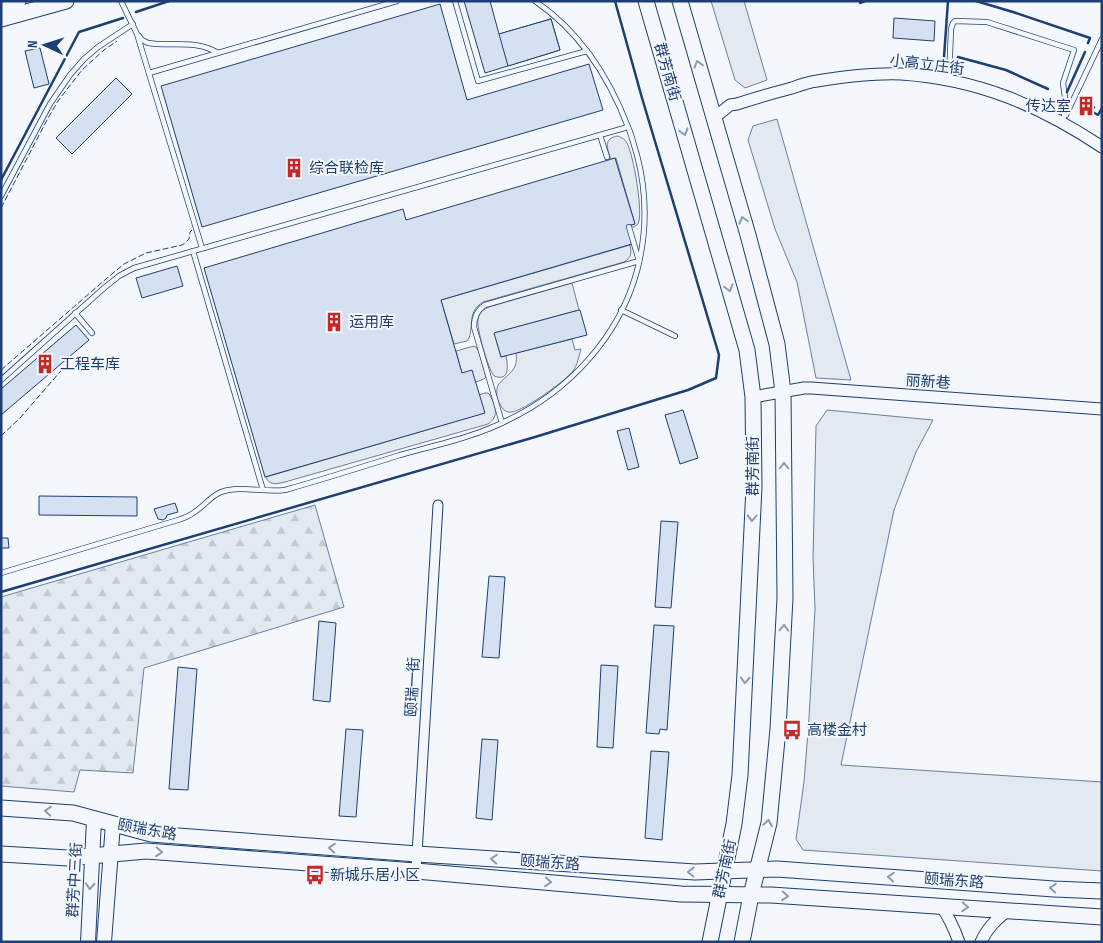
<svg xmlns="http://www.w3.org/2000/svg" width="1103" height="943" font-family="'Sofia Sans Condensed','Noto Sans SC',sans-serif">
  <style>
    .green { fill: #e3e9f0; stroke: #687fa3 }
    .forest { fill: url(#forest-firs); stroke: #687fa3 }
    .building { fill: #d5e0f0; stroke: #1d3f73 }
    .lines { fill: none; stroke-linecap: round; stroke-linejoin: round }
    .service-casing { stroke: #1d3f73; stroke-width: 6 }
    .minor-casing { stroke: #1d3f73; stroke-width: 11 }
    .tertiary-casing { stroke: #1d3f73; stroke-width: 13 }
    .secondary-casing { stroke: #1d3f73; stroke-width: 16 }
    .primary-casing { stroke: #1d3f73; stroke-width: 17 }
    .service { stroke: #f4f7fb; stroke-width: 4.5 }
    .minor { stroke: #f4f7fb; stroke-width: 9 }
    .tertiary { stroke: #f4f7fb; stroke-width: 11 }
    .secondary { stroke: #f4f7fb; stroke-width: 14 }
    .primary { stroke: #f4f7fb; stroke-width: 15 }
    .fence { stroke: #1d3f73; stroke-width: 1; stroke-dasharray: 6 2.5; stroke-linecap: butt }
    .wall { stroke: #1d3f73; stroke-width: 2.5 }
    .oneway { stroke: #889bb7 }
    .labels { text-anchor: middle; dominant-baseline: central; stroke-width: 4; stroke-linejoin: round; paint-order: stroke }
    .street-label { font-size: 15px; fill: #1d3f73; stroke: #f4f7fb }
    .poi-label { font-size: 15px; fill: #1d3f73; stroke: #f4f7fb; text-anchor: start }
  </style>
  <defs>
    <pattern id="forest-firs" width="22" height="20" patternUnits="userSpaceOnUse" patternTransform="scale(1.25)"><rect width="22" height="20" fill="#e3e9f0"/><path d="M5 1l3.5 6h-7zM16 11l3.5 6h-7z" fill="#c2c9d1"/></pattern>
  </defs>
  <rect width="100%" height="100%" fill="#f4f7fb"/>
  <g class="green">
    <path d="M711 1H744L767 80 745 88 735 80Z"/>
    <path d="M777 119 851 380 816 378 797 282 775 229 748 140 753 126Z"/>
    <path d="M618 136C622 138 625 139 627 143 634 157 642 207 639 221 638 225 637 225 634 227H631L630 225 635 224 616 158 611 159C607 149 603 138 618 136Z"/>
    <path d="M630 245C632 253 631 258 624 262L483 302C467 312 474 324 469 338L467 341 454 344 441 300Z"/>
    <path d="M572 283 579 310 495 333 501 357 506 356C508 366 510 382 494 376 488 369 476 327 478 319 479 311 486 308 492 306Z"/>
    <path d="M572 339 575 350 581 349C579 356 577 366 573 371 567 380 523 411 512 412 506 413 502 409 500 404 496 398 496 392 498 385 507 374 519 371 516 353Z"/>
    <path d="M474 346 477 348 479 352 486 377 484 379 476 382 462 373 456 351Z"/>
    <path d="M485 393H488L490 395C495 406 500 416 488 424L285 482C277 484 269 486 266 477L484 413 479 395Z"/>
    <path d="M827 410 933 420 916 452 894 510 841 765 1102 782V871L803 850 796 839 804 782 809 718 815 609 813 558 816 426Z"/>
  </g>
  <path class="forest" d="M315 505 344 607 144 668 133 773 80 770 74 792 1 786V597Z"/>
  <g class="building">
    <path d="M464 1H490L499 34 551 19 560 50 485 73Z"/>
    <path d="M440 4 467 100 589 64 603 110 202 227 161 86Z"/>
    <path d="M894 18 935 21 934 41 893 38Z"/>
    <path d="M551 19 560 50 508 66 499 34Z"/>
    <path d="M40 48 49 84 34 88 25 51Z"/>
    <path d="M116 78 132 94 72 154 56 138Z"/>
    <path d="M1084 97 1092 101 1090 104 1095 107 1092 112 1088 110 1087 112 1079 108Z"/>
    <path d="M615 158 635 224 627 226 632 244 441 300 462 373 472 370 485 413 265 477 204 268 403 209 406 220Z"/>
    <path d="M177 266 183 286 142 298 136 278Z"/>
    <path d="M579 310H580L587 335 501 357 494 333Z"/>
    <path d="M76 325 89 340 1 415V389Z"/>
    <path d="M683 410 698 458 680 464 665 415Z"/>
    <path d="M629 428 639 467 628 470 617 431Z"/>
    <path d="M39 496 137 497V516L39 515Z"/>
    <path d="M175 503 178 512 167 515 166 518 163 520 158 519 154 509Z"/>
    <path d="M661 521 678 522 671 608 655 607Z"/>
    <path d="M1 538H8L9 548H1Z"/>
    <path d="M489 576 505 577 499 658 482 657Z"/>
    <path d="M319 621 336 623 330 702 313 700Z"/>
    <path d="M654 625 674 626 667 730 660 729 659 734 646 733Z"/>
    <path d="M601 665 618 666 613 748 597 747Z"/>
    <path d="M178 667 197 669 188 790 169 789Z"/>
    <path d="M346 729 363 730 356 817 339 816Z"/>
    <path d="M482 739 498 740 492 820 476 818Z"/>
    <path d="M651 751 669 752 662 840 645 838Z"/>
  </g>
  <g class="lines">
    <defs>
      <g id="service">
        <path d="M121 1 137 34 202 248"/>
        <path d="M455 1 478 81 587 51"/>
        <path d="M139 36 142 40 148 43C172 47 196 39 218 53"/>
        <path d="M149 73 397 1"/>
        <path d="M949 80 951 29 953 23 955 21 987 22 1074 50 1063 83 1066 105 1063 121"/>
        <path d="M1066 115 1102 39"/>
        <path d="M600 135 607 157"/>
        <path d="M1 196 50 104 70 75 84 59 98 47 133 24"/>
        <path d="M193 251 263 490"/>
        <path d="M621 310 675 336"/>
        <path d="M75 313 92 333"/>
        <path d="M1 380 104 288 119 276 134 268 628 127"/>
        <path d="M502 423 474 327C474 317 477 310 485 305L639 261 629 227"/>
        <path d="M1 573 178 520C185 518 191 515 196 511 205 505 211 496 221 492 241 485 264 493 285 490 324 479 362 467 400 455 436 445 475 437 508 420 569 391 619 337 637 271 647 233 647 193 637 155 634 146 632 136 628 127 609 77 579 31 535 1"/>
      </g>
      <path id="minor" d="M416 871 438 505"/>
      <g id="tertiary">
        <path d="M714 118 730 105 737 104C755 98 773 93 792 88 800 85 809 82 817 81 842 77 875 73 901 74 977 79 1039 105 1102 147"/>
        <path d="M753 397 804 388H811L1102 409"/>
        <path d="M941 906C949 917 954 928 959 942"/>
        <path d="M981 942C987 928 996 920 1008 910"/>
      </g>
      <g id="secondary">
        <path d="M88 942 94 820"/>
        <path d="M104 942 113 824"/>
      </g>
      <g id="primary">
        <path d="M646 1 747 350 753 397 754 487 740 775 734 824 710 942"/>
        <path d="M680 1 748 235 777 344 783 392 785 598 778 729 769 823 751 895 742 942"/>
        <path d="M1 6 18 1"/>
        <path d="M1 19 66 1"/>
        <path d="M1 808 73 813 151 834 417 854 695 872 777 869 1054 889 1102 891"/>
        <path d="M1 854 68 858 146 851 416 871 681 894 771 895 1102 917"/>
      </g>
    </defs>
    <use href="#service" class="service-casing"/>
    <use href="#minor" class="minor-casing"/>
    <use href="#tertiary" class="tertiary-casing"/>
    <use href="#secondary" class="secondary-casing"/>
    <use href="#primary" class="primary-casing"/>
    <use href="#service" class="service"/>
    <use href="#minor" class="minor"/>
    <use href="#tertiary" class="tertiary"/>
    <use href="#secondary" class="secondary"/>
    <use href="#primary" class="primary"/>
    <g class="fence">
      <path d="M1 208 47 120 58 101 82 70 104 50 117 41"/>
      <path d="M1 370 106 279 124 264 146 253 182 245 185 243 189 239 190 232 192 230"/>
      <path d="M1 436 20 418 66 365"/>
    </g>
    <g class="wall">
      <path d="M861 1 860 3 865 1"/>
      <path d="M976 1 1013 12 1090 38 1088 43"/>
      <path d="M136 12 169 1"/>
      <path d="M944 57 948 1"/>
      <path d="M958 57 1006 70 1048 89"/>
      <path d="M1067 92 1085 52"/>
      <path d="M1091 111 1098 115 1102 108"/>
      <path d="M1 180 79 32 123 18"/>
      <path d="M1 592 535 437 688 390 716 378 719 355 642 98 615 1"/>
    </g>
  </g>
  <defs><path id="oneway-chevron" d="M-2-3.5L2.5 0L-2 3.5" fill="none" stroke-width="1.6" stroke-linecap="round" stroke-linejoin="round" transform="scale(1.25)"/></defs>
  <g class="oneway">
    <use href="#oneway-chevron" transform="translate(698 64) rotate(-106)"/>
    <use href="#oneway-chevron" transform="translate(684 132) rotate(74)"/>
    <use href="#oneway-chevron" transform="translate(743 220) rotate(-106)"/>
    <use href="#oneway-chevron" transform="translate(729 288) rotate(74)"/>
    <use href="#oneway-chevron" transform="translate(784 466) rotate(-90)"/>
    <use href="#oneway-chevron" transform="translate(752 518) rotate(92)"/>
    <use href="#oneway-chevron" transform="translate(784 628) rotate(-87)"/>
    <use href="#oneway-chevron" transform="translate(745 680) rotate(93)"/>
    <use href="#oneway-chevron" transform="translate(48 811) rotate(-176)"/>
    <use href="#oneway-chevron" transform="translate(768 823) rotate(-81)"/>
    <use href="#oneway-chevron" transform="translate(332 848) rotate(-176)"/>
    <use href="#oneway-chevron" transform="translate(159 852) rotate(4)"/>
    <use href="#oneway-chevron" transform="translate(494 859) rotate(-176)"/>
    <use href="#oneway-chevron" transform="translate(691 872) rotate(-179)"/>
    <use href="#oneway-chevron" transform="translate(891 877) rotate(-176)"/>
    <use href="#oneway-chevron" transform="translate(548 882) rotate(5)"/>
    <use href="#oneway-chevron" transform="translate(90 886) rotate(93)"/>
    <use href="#oneway-chevron" transform="translate(1053 888) rotate(-176)"/>
    <use href="#oneway-chevron" transform="translate(785 896) rotate(4)"/>
    <use href="#oneway-chevron" transform="translate(965 907) rotate(4)"/>
  </g>
  <defs>
    <symbol id="building-bare" viewBox="-9 -9 18 18"><path d="M-4-6H4V6H1V3H-1V6H-4ZM-2.5-4.3h1.7v1.8h-1.7ZM.8-4.3h1.7v1.8H.8ZM-2.5-1h1.7V.8h-1.7ZM.8-1h1.7V.8H.8Z" fill="#c62828" stroke="#f4f7fb" stroke-width="2.5" paint-order="stroke"/></symbol>
    <symbol id="bus-bare" viewBox="-9 -9 18 18"><path d="M-5-6H5V4H4V6H2V4H-2V6H-4V4H-5ZM-3.5-4V0h7V-4ZM-3.5 1.2v1.5H-2V1.2ZM2 1.2v1.5H3.5V1.2Z" fill="#c62828" stroke="#f4f7fb" stroke-width="2.5" paint-order="stroke"/></symbol>
  </defs>
  <g fill-rule="evenodd">
    <use href="#building-bare" x="1072" y="92" width="28" height="28"/>
    <use href="#building-bare" x="280" y="154" width="28" height="28"/>
    <use href="#building-bare" x="320" y="308" width="28" height="28"/>
    <use href="#building-bare" x="31" y="350" width="28" height="28"/>
    <use href="#bus-bare" x="778" y="716" width="28" height="28"/>
    <use href="#bus-bare" x="301" y="861" width="28" height="28"/>
  </g>
  <g class="labels">
    <g class="street-label">
      <text transform="translate(927 65) rotate(7)">小高立庄街</text>
      <text transform="translate(667 72) rotate(74)">群芳南街</text>
      <text transform="translate(928 382) rotate(4)">丽新巷</text>
      <text transform="translate(753 466) rotate(-90)">群芳南街</text>
      <text transform="translate(413 687) rotate(-87)">颐瑞一街</text>
      <text transform="translate(147 830) rotate(10)">颐瑞东路</text>
      <text transform="translate(550 863) rotate(4)">颐瑞东路</text>
      <text transform="translate(725 869) rotate(-78)">群芳南街</text>
      <text transform="translate(75 880) rotate(-87)">群芳中三街</text>
      <text transform="translate(954 881) rotate(4)">颐瑞东路</text>
    </g>
    <g class="poi-label">
      <text x="1071" y="106" text-anchor="end">传达室</text>
      <text x="309" y="168">综合联检库</text>
      <text x="349" y="322">运用库</text>
      <text x="60" y="364">工程车库</text>
      <text x="807" y="730">高楼金村</text>
      <text x="330" y="875">新城乐居小区</text>
    </g>
  </g>
  <rect width="1103" height="943" fill="none" stroke="#1d3f73" stroke-width="5"/>
  <g transform="translate(45 45) rotate(274)" stroke="#f4f7fb" stroke-width="4" paint-order="stroke">
  <path d="M0-4L9 19L0 12L-9 19Z" fill="#1d3f73"/>
  <text y="-8" font-size="14" font-weight="bold" text-anchor="middle" fill="#1d3f73">N</text>
  </g>
</svg>
